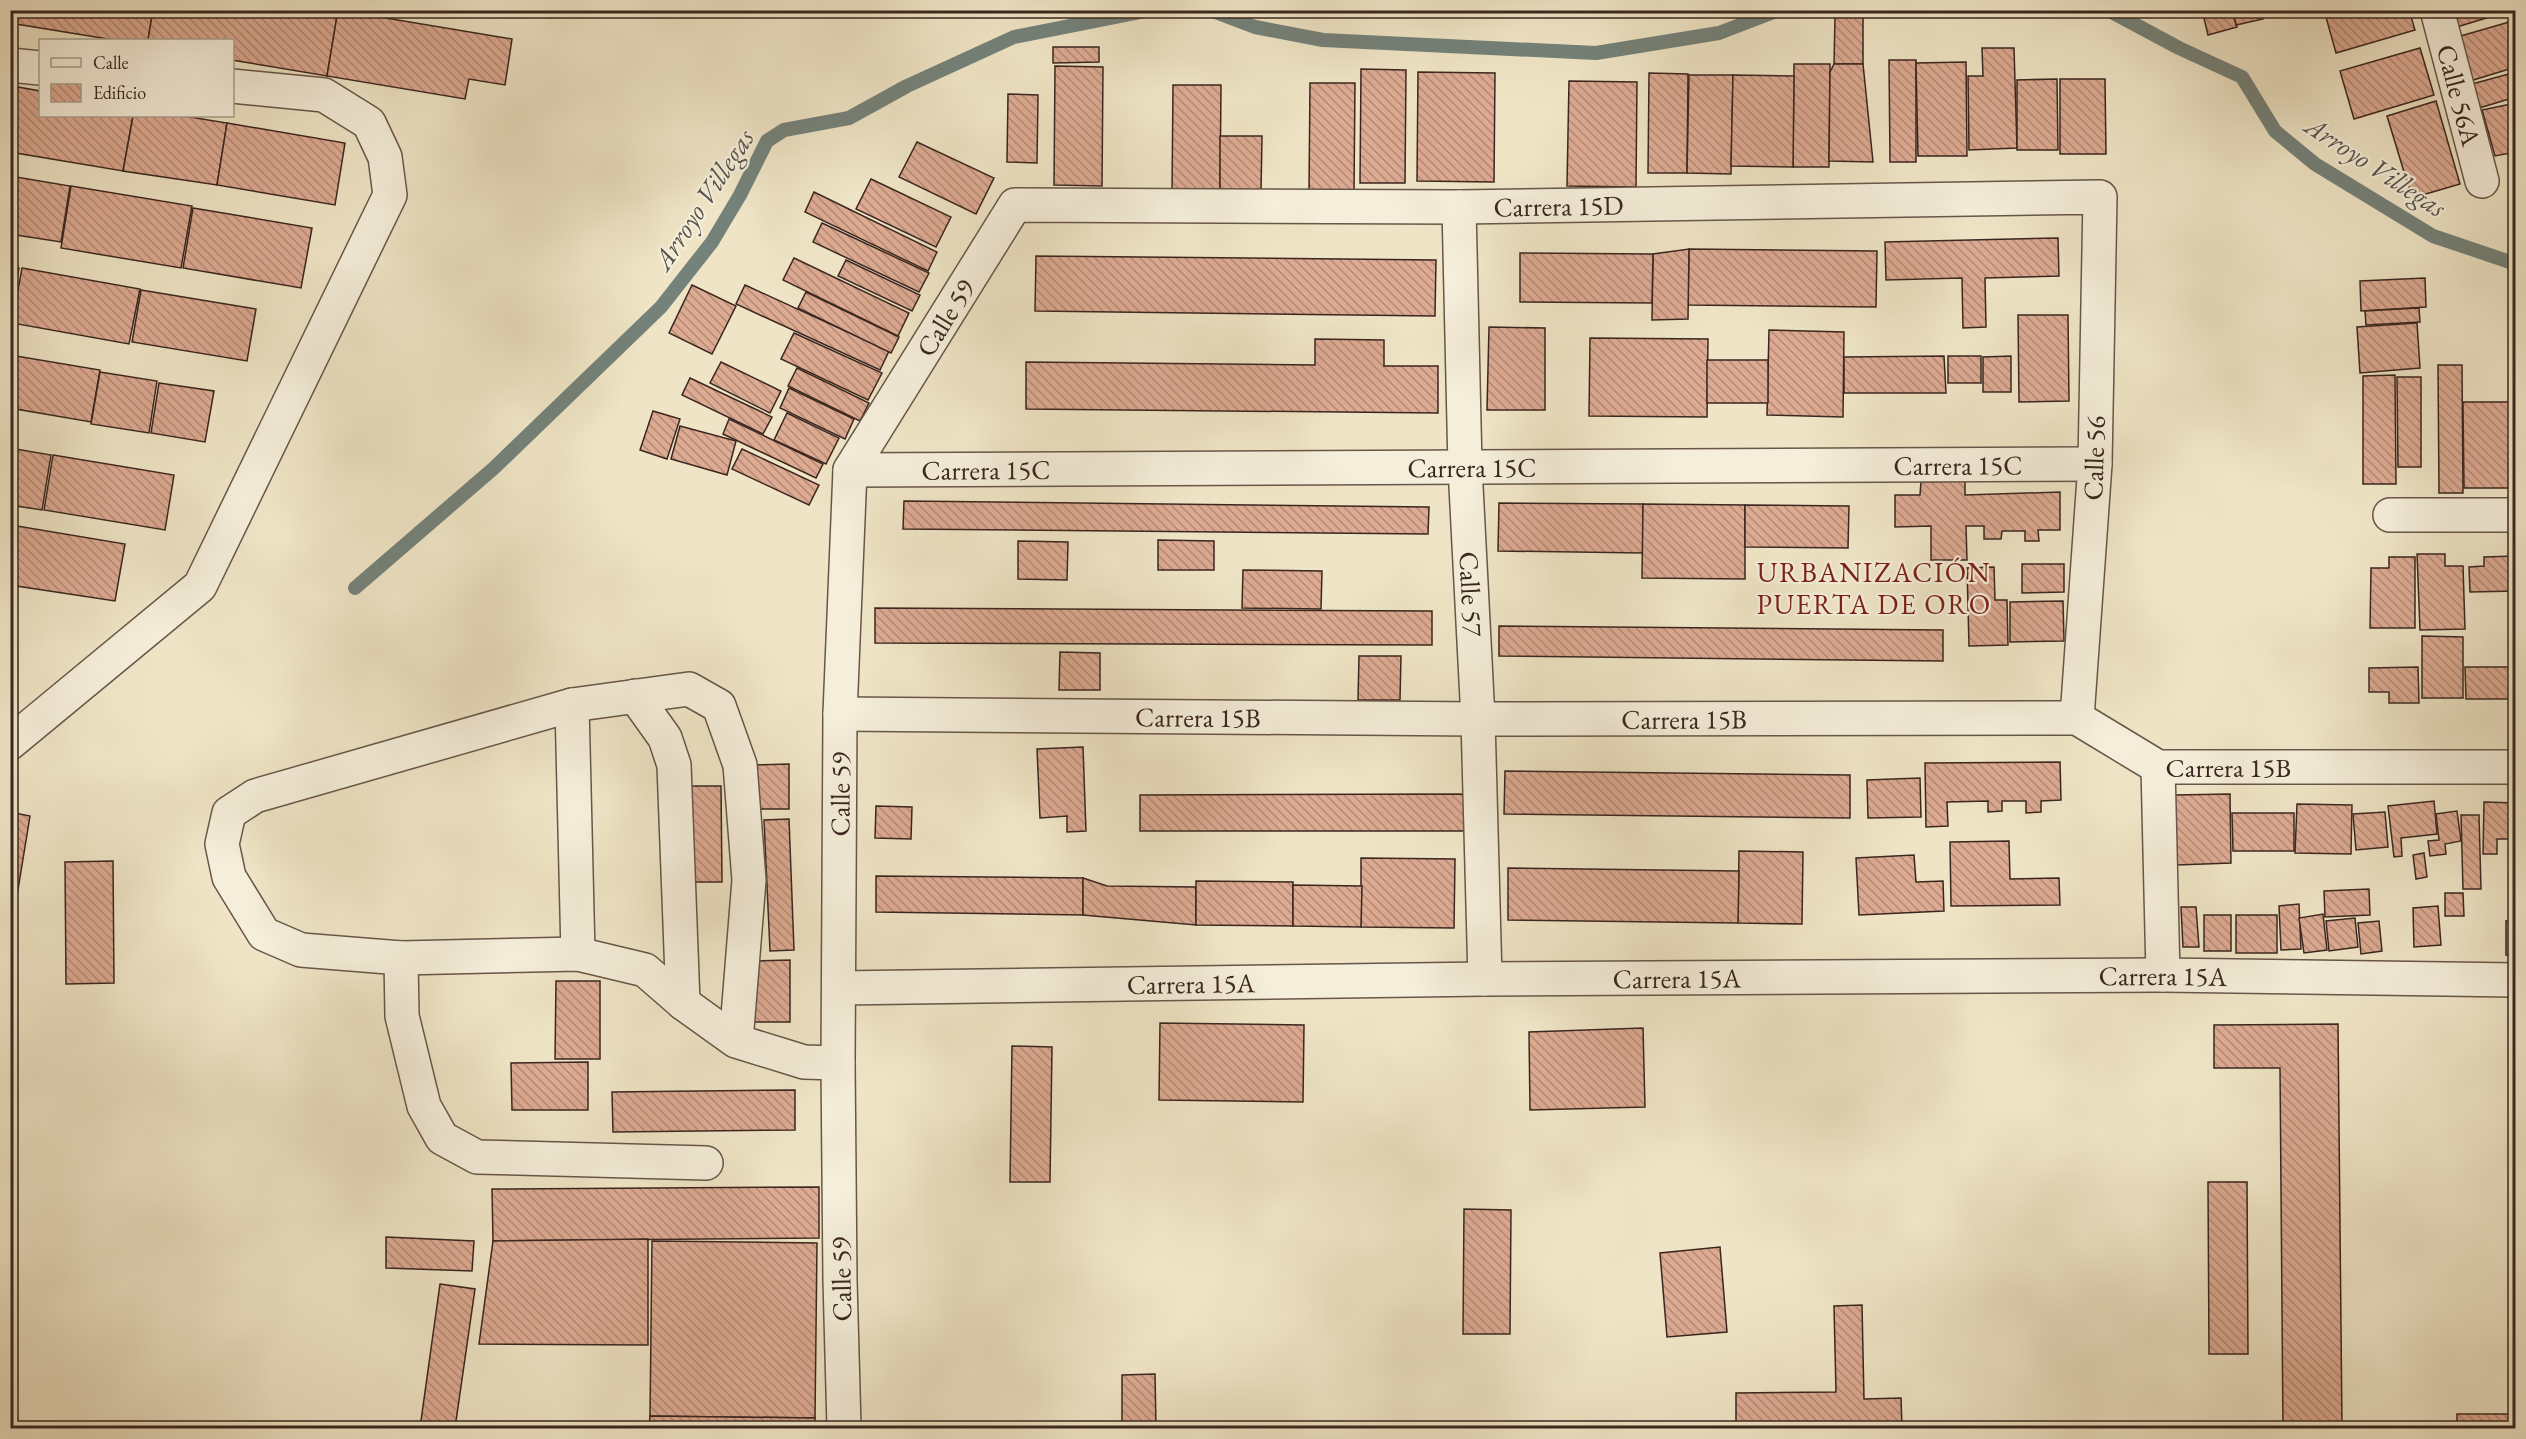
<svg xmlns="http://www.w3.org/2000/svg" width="2526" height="1439" font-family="'EB Garamond',serif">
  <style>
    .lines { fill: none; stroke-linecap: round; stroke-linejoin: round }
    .stream { stroke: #74827a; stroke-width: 14 }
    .building { fill: url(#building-back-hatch); stroke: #3a261f; stroke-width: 1.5 }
    .minor-casing { stroke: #675649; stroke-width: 36 }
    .minor { stroke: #f5eeda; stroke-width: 33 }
    .labels { text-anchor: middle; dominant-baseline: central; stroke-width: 4.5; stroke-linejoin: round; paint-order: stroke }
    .street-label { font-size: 27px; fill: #3a261f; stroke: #f5eeda }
    .water-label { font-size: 28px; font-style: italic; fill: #57544d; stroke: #f5eeda }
    .neighbourhood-label { font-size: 28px; letter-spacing: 1.5px; fill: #7a1f14; stroke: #f5eeda }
  </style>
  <defs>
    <pattern id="building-back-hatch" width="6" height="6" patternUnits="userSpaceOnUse" patternTransform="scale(1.5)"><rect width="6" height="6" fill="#ddaa92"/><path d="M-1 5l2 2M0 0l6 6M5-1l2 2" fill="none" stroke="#b48a77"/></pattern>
  </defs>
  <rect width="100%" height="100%" fill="#efe5c6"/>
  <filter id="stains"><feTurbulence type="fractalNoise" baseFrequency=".00333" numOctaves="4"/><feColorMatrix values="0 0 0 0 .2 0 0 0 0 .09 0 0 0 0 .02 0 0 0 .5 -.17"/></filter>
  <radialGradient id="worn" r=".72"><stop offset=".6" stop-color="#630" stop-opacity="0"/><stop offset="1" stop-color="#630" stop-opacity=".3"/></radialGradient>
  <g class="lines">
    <g class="stream">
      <path d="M1210 10 1255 27 1323 40 1596 53 1719 33 1779 10"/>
      <path d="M2108 10 2179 48 2242 77 2275 131 2315 164 2433 236 2516 264"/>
      <path d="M355 588 494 468 661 307 712 242 740 195 767 141 784 130 849 118 907 86 1014 37 1151 10"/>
    </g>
  </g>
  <g class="building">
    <path d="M10 10H153L148 40H114L10 23Z"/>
    <path d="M153 10H338L327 76 232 60V40H148Z"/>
    <path d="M338 10 512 39 505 85 469 79 465 99 327 76Z"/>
    <path d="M503 10H552L550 18Z"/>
    <path d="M1553 10H1571V14L1554 15Z"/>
    <path d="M2202 10H2232L2237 27 2208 35Z"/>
    <path d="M2233 10H2261L2263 19 2236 25Z"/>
    <path d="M2324 10H2409L2415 30 2336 53Z"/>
    <path d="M2445 10H2513L2450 29Z"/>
    <path d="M1835 17H1863V64H1834Z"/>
    <path d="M2516 20V67L2470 81 2457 37Z"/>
    <path d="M1053 47H1099V62L1053 63Z"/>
    <path d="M1982 48H2014L2017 148 1969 150 1968 76H1983Z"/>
    <path d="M2420 48 2434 95 2354 119 2340 71Z"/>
    <path d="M1889 60H1916V162H1890Z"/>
    <path d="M1966 62 1967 156H1918L1916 63Z"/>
    <path d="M1794 64H1830L1829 167H1793Z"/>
    <path d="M1834 64H1863L1873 162 1829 161 1830 72Z"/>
    <path d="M1055 66 1103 67 1102 186 1054 185Z"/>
    <path d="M1361 69 1406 70 1405 183H1360Z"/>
    <path d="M1418 72 1495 73 1494 182 1417 181Z"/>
    <path d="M2516 72V97L2479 108 2472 84Z"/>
    <path d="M1649 73 1688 74 1687 173H1648Z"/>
    <path d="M1689 75H1733L1731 174 1687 173Z"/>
    <path d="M1733 75 1794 76 1793 167 1731 166Z"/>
    <path d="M2057 79 2058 150H2017V80Z"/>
    <path d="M2060 79H2105L2106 154H2060Z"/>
    <path d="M1569 81 1637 82 1636 187 1567 186Z"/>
    <path d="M1310 83H1355L1354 192 1309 191Z"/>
    <path d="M1173 85H1221L1220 195 1172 194Z"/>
    <path d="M10 86 18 87 10 130Z"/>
    <path d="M18 87 40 91V116H133L123 171 10 152V130Z"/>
    <path d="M1008 94 1038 95 1037 163 1007 162Z"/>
    <path d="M2436 101 2460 184 2412 198 2387 116Z"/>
    <path d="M2516 103V152L2495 156 2482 110Z"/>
    <path d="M133 116H184L227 123 217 185 123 171Z"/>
    <path d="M227 123 345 143 335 205 217 185Z"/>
    <path d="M1220 136H1262L1261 192H1220Z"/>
    <path d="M917 142 994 178 976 214 899 177Z"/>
    <path d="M10 176 70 186 61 242 10 234Z"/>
    <path d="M871 179 951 217 936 247 856 209Z"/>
    <path d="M71 186 192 206 181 268 61 248Z"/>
    <path d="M814 192 937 252 928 271 805 212Z"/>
    <path d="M193 208 312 228 301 288 183 268Z"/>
    <path d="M822 223 929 273 919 292 813 242Z"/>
    <path d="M2058 238 2059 276 1985 278 1986 327 1963 328 1962 278 1886 280 1885 242Z"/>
    <path d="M1689 249 1877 251 1876 307 1688 305Z"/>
    <path d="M1689 249 1688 319 1652 320 1653 254Z"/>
    <path d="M1520 253 1653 254 1652 303 1520 302Z"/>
    <path d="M1036 256 1436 260 1435 316 1035 311Z"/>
    <path d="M794 258 909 313 898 336 783 280Z"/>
    <path d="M846 260 920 295 912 311 838 276Z"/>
    <path d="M10 266 19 268 10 314Z"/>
    <path d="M22 268 140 289 129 344 12 323Z"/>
    <path d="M2425 278 2426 307 2361 311 2360 281Z"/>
    <path d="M692 285 736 306 712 354 669 333Z"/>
    <path d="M745 285 889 351 880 370 736 304Z"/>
    <path d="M141 290 256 309 247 361 132 342Z"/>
    <path d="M806 292 899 337 891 353 798 308Z"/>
    <path d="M2419 308 2420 322 2366 325 2365 311Z"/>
    <path d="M2018 315H2068L2069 401 2019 402Z"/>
    <path d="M2417 323 2420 368 2360 373 2357 327Z"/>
    <path d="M1489 327 1545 328V410H1487Z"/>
    <path d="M1769 330 1844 332 1843 417 1767 415Z"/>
    <path d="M794 333 882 373 868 400 781 359Z"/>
    <path d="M1590 338 1708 339 1707 417 1589 416Z"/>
    <path d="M1315 339 1384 340V366H1438V413L1026 409V362L1315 365Z"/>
    <path d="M10 355 100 370 91 422 10 408Z"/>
    <path d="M1944 356 1946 393H1844V357Z"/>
    <rect x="1948" y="356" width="33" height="27"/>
    <path d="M2011 356V392H1983V357Z"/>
    <rect x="1707" y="360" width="61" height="43"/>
    <path d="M721 362 781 391 770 413 710 383Z"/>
    <path d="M2438 365H2462L2463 493H2439Z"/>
    <path d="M797 368 869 403 860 421 788 386Z"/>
    <path d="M100 372 157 381 149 433 91 424Z"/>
    <path d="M2395 375 2396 484H2363V376Z"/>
    <path d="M2397 377H2421V467H2398Z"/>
    <path d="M690 378 772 417 763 434 682 395Z"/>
    <rect x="2512" y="378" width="4" height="119"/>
    <path d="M159 383 214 391 205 442 151 433Z"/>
    <path d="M789 388 854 419 845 439 780 408Z"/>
    <path d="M2463 402H2511L2512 488H2464Z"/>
    <path d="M653 411 680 419 667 459 640 450Z"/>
    <path d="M787 413 839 438 826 464 774 440Z"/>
    <path d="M729 419 823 464 816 478 723 434Z"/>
    <path d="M680 426 736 441 727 475 671 459Z"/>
    <path d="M10 448 51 455 42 510 10 505Z"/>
    <path d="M742 449 819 485 809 505 732 469Z"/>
    <path d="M53 455 174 475 165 530 44 510Z"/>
    <path d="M1965 481V495L2060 492V530H2038L2039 541H2025V531H2002L2001 539H1984V526H1966L1967 560H1931V526L1895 527V495H1920L1921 482Z"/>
    <path d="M904 501 1429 507 1428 534 903 529Z"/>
    <path d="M1499 503 1643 504V553L1498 551Z"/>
    <path d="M1643 504 1745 505V579L1642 578Z"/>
    <path d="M1745 505 1849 506 1848 548 1745 547Z"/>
    <path d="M11 525 125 544 115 601 10 585Z"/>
    <path d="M1158 540 1214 541V570H1158Z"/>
    <path d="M1018 541 1068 542 1067 580 1018 579Z"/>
    <path d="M2417 554H2445V566H2463L2465 629 2420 630Z"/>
    <path d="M2516 556V591L2470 592 2469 567 2484 566V557Z"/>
    <path d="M2389 557H2415V628H2370L2371 568H2389Z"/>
    <path d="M2022 564H2064V592L2022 593Z"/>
    <path d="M1994 567 1995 600H2007L2008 645 1969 646 1967 568Z"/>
    <path d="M1243 570 1322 571 1321 609 1242 608Z"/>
    <path d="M2063 601 2064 641 2010 642V602Z"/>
    <path d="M875 608 1432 611V645L875 643Z"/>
    <path d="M1499 626 1943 630V661L1499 656Z"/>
    <path d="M2422 636 2463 637V698H2422Z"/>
    <path d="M2512 638H2516V705L2512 706Z"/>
    <path d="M1060 652 1100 653V690H1059Z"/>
    <path d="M1359 656H1401L1400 700H1358Z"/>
    <path d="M2418 667 2419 703H2389V692H2369V668Z"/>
    <path d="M2465 667H2511V699H2466Z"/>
    <path d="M1083 747 1086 831 1067 832V816L1040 818 1037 749Z"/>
    <path d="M2060 762 2061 800 2041 801V812L2026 813V801H2002V811L1988 812V801L1947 802 1948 826 1926 827 1925 763Z"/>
    <path d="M789 764V809H753L752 765Z"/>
    <path d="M1505 771 1850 775V818L1504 814Z"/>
    <path d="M1920 778 1921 817 1868 818 1867 780Z"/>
    <path d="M688 786H721L722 882H688Z"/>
    <path d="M1466 794V831H1140V795Z"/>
    <path d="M2230 794 2231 863 2177 865 2175 795Z"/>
    <path d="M2434 801 2437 834 2401 838 2402 856 2394 857 2388 806Z"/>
    <path d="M2484 802 2516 803V862H2509L2510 839H2497V854H2483Z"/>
    <path d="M2297 804 2352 805 2351 854 2295 853Z"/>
    <path d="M876 806 912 807 911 839 875 838Z"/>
    <path d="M2457 811 2461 841 2445 844 2446 854 2430 856 2428 841 2439 840 2436 814Z"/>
    <path d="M10 812 30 816 16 902 10 901Z"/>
    <path d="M2385 812 2388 847 2356 850 2353 814Z"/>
    <path d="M2232 813H2294V851H2233Z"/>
    <path d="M2461 815H2479L2481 889H2463Z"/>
    <path d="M789 819 794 950 770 951 764 820Z"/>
    <path d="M2009 841 2010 879 2059 878 2060 905 1951 906 1950 842Z"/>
    <path d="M1739 851 1803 852 1802 924 1738 923Z"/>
    <path d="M2424 853 2427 877 2416 879 2413 855Z"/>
    <path d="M1914 855 1916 882 1943 881 1944 911 1859 915 1856 858Z"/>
    <path d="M1361 858 1455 859 1454 928 1361 927Z"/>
    <path d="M113 861 114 983 66 984 65 862Z"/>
    <path d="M1508 868 1739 871 1738 923 1508 920Z"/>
    <path d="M876 876 1083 878V915L876 912Z"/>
    <path d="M1083 878 1107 886 1196 887V925L1083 915Z"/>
    <path d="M1196 881 1293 882V926L1196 925Z"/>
    <path d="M1293 885 1362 886 1361 927 1293 926Z"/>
    <path d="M2369 889 2370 915 2325 917 2324 891Z"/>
    <path d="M2445 893H2463L2464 916H2445Z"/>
    <path d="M2299 904 2301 949 2281 950 2279 906Z"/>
    <path d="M2438 906 2441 945 2414 947 2413 908Z"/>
    <path d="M2181 907H2196L2199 947H2183Z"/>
    <path d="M2323 914 2327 950 2304 953 2299 918Z"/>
    <rect x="2204" y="915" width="27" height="36"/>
    <rect x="2236" y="915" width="41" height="38"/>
    <path d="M2355 918 2358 947 2329 951 2326 921Z"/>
    <path d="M2516 920V955H2506V921Z"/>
    <path d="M2379 921 2382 951 2361 954 2358 923Z"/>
    <path d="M790 960V1022H753V961Z"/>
    <path d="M556 981H600V1059H555Z"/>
    <path d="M1160 1023 1304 1025 1303 1102 1159 1100Z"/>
    <path d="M2338 1024 2342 1428H2370H2283L2280 1068H2214V1025Z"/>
    <path d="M1643 1028 1645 1107 1530 1110 1529 1032Z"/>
    <path d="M1012 1046 1052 1047 1050 1182H1010Z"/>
    <path d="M588 1062V1110H512L511 1063Z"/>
    <path d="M795 1090V1130L613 1132 612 1092Z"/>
    <path d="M2208 1182H2247L2248 1354H2209Z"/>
    <path d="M819 1187V1238L493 1241 492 1189Z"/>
    <path d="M1464 1209 1511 1210 1510 1334H1463Z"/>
    <path d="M386 1237 474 1241 472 1271 386 1268Z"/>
    <path d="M648 1239V1345L479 1344 493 1241Z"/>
    <path d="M652 1241 817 1243 815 1418 650 1416Z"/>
    <path d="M1720 1247 1727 1332 1667 1337 1660 1253Z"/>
    <path d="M440 1284 475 1289 455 1428H420Z"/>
    <path d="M1862 1305 1864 1399 1901 1398 1902 1428H1736V1393L1836 1392 1834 1306Z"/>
    <path d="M1155 1374 1156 1428H1122V1375Z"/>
    <rect x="2457" y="1414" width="59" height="14"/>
    <path d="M650 1416 815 1418V1428H649Z"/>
  </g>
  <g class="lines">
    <defs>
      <g id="minor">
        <path id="s1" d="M2437 10 2482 181"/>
        <path d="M10 65 40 68"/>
        <path id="s2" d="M1459 207 1465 467 1478 719 1485 979"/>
        <path id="s3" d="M850 470 2095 464"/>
        <path d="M2390 515H2516"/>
        <path d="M635 696 665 738 674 765 683 1003"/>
        <path d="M572 705 578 954"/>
        <path id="s4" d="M840 714 1478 719 2077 718 2158 767H2516"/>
        <path d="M10 743 200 586 390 195 385 157 369 123 324 95 232 86"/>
        <path d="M2158 767 2163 975"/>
        <path d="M401 958 402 1016 424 1106 442 1138 477 1157 706 1163"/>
        <path id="s5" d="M839 988 1485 979 2163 975 2516 980"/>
        <path d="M736 1041 749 880 740 765 719 706 689 689 572 705 255 796 229 813 222 844 229 877 264 934 301 950 401 958 578 954 645 970 683 1003 736 1041 804 1062 838 1063"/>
        <path id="s6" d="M844 1428 840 1280 838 1063 840 714 850 470 1015 205 1459 207 2100 197 2095 464 2077 718"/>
      </g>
    </defs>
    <use href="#minor" class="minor-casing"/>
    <use href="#minor" class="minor"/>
  </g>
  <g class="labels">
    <g class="street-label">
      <text stroke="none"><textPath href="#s1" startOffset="88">Calle 56A</textPath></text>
      <text stroke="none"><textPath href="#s6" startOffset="1814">Carrera 15D</textPath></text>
      <text stroke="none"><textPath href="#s6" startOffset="1138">Calle 59</textPath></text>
      <text transform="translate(2094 458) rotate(-88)">Calle 56</text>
      <text stroke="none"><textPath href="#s3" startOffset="1108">Carrera 15C</textPath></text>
      <text stroke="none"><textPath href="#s3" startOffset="622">Carrera 15C</textPath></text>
      <text stroke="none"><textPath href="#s3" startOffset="136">Carrera 15C</textPath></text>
      <text stroke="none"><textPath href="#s2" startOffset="387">Calle 57</textPath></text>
      <text stroke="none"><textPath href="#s4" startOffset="358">Carrera 15B</textPath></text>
      <text stroke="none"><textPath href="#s4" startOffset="844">Carrera 15B</textPath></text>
      <text stroke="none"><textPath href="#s4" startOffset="1402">Carrera 15B</textPath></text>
      <text stroke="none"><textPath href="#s6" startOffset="634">Calle 59</textPath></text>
      <text stroke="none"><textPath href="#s5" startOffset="1324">Carrera 15A</textPath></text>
      <text stroke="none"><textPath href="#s5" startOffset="838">Carrera 15A</textPath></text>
      <text stroke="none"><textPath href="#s5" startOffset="352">Carrera 15A</textPath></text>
      <text transform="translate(841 1279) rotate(-91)">Calle 59</text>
    </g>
    <g class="water-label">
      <text transform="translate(2376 166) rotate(33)">Arroyo Villegas</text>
      <text transform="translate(703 199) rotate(-57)">Arroyo Villegas</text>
    </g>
    <g class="neighbourhood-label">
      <text x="1874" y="572">URBANIZACIÓN<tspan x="1874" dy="32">PUERTA DE ORO</tspan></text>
    </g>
  </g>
  <rect width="2526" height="1439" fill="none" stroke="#efe5c6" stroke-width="36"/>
  <rect x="12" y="12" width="2502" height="1415" fill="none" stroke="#3a261f" stroke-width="3"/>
  <rect x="18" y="18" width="2490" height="1403" fill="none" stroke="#3a261f" stroke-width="1.5"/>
  <rect x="39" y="39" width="195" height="78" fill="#f5eeda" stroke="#aa9e8f" stroke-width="1.5"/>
  <rect x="51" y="58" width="30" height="9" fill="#f5eeda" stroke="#aa9e8f" stroke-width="1.5"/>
  <text x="93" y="69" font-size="18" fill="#3a261f">Calle</text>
  <rect x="51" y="84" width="30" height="18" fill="url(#building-back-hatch)" stroke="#aa9e8f" stroke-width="1.5"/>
  <text x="93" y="99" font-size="18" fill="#3a261f">Edificio</text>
  <rect width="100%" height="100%" filter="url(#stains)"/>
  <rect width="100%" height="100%" fill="url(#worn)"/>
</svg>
